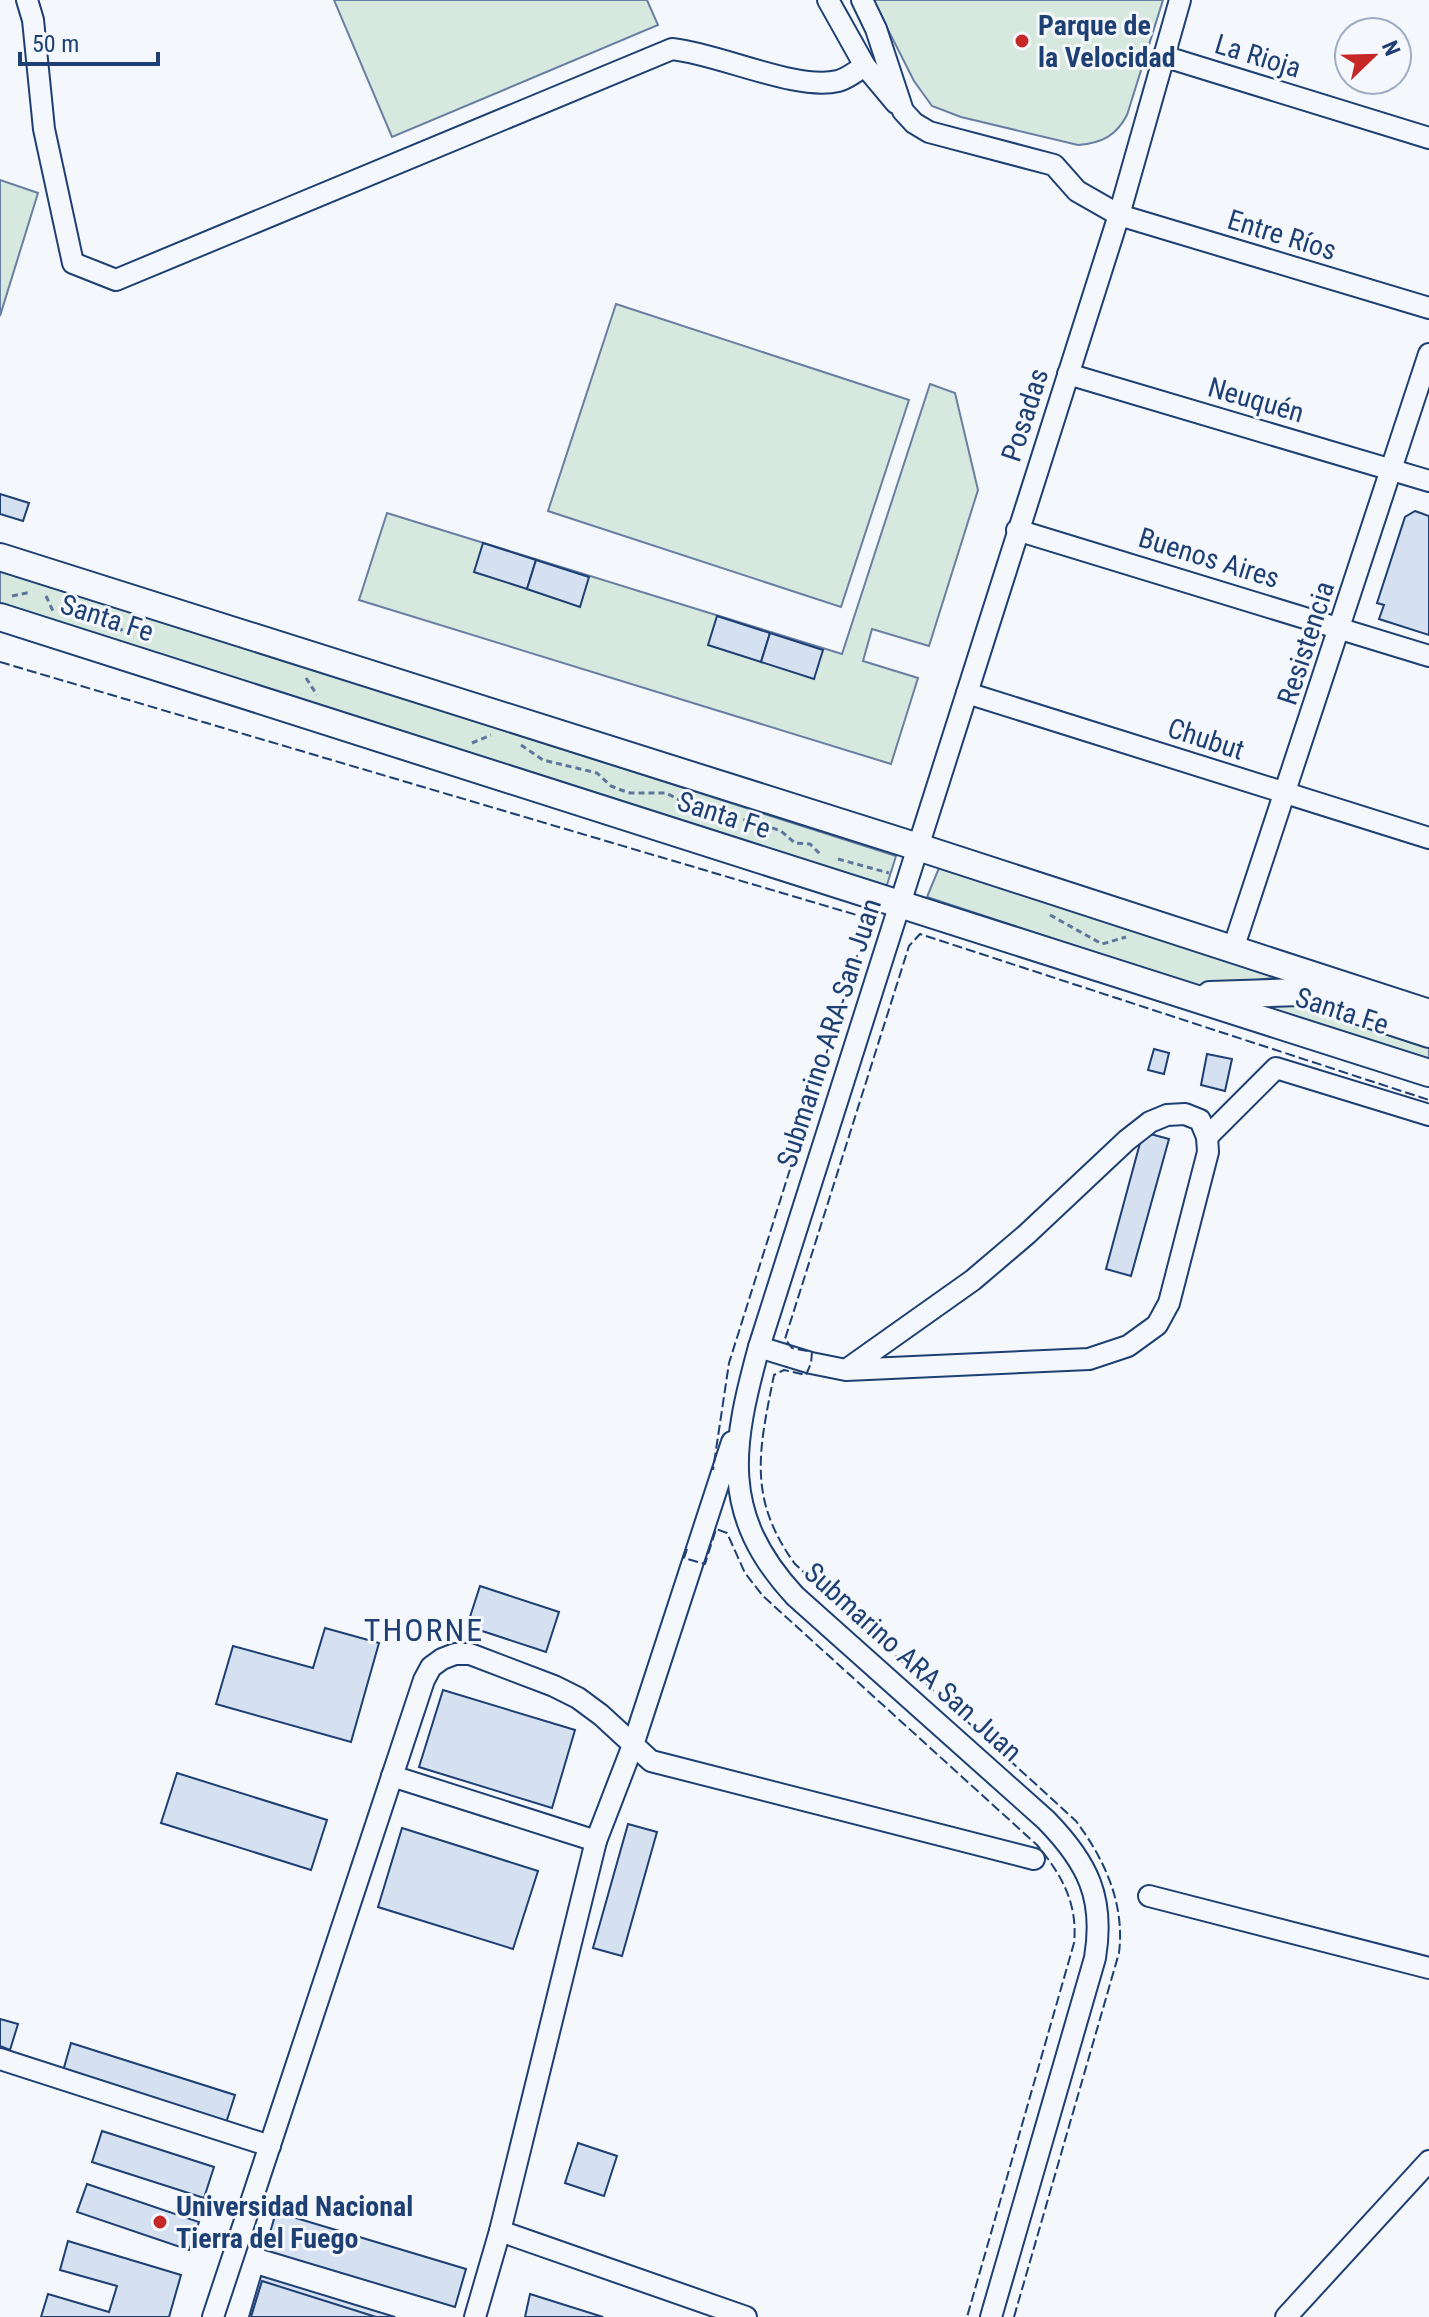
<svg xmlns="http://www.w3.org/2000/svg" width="1429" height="2317" font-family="'Roboto Condensed',sans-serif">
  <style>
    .green { fill: #d7e8df; stroke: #687fa3; stroke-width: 2 }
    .building { fill: #d5e0f0; stroke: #1d3f73; stroke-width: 2 }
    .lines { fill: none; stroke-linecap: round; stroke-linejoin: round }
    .minor-casing { stroke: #1d3f73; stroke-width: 24 }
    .major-casing { stroke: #1d3f73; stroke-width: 30 }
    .path { stroke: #5e769c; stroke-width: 3; stroke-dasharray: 6 4; stroke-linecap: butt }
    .minor { stroke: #f4f7fb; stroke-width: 20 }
    .major { stroke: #f4f7fb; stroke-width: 26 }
    .fence { stroke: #1d3f73; stroke-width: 2; stroke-dasharray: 10 4; stroke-linecap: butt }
    .poi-dot { fill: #c62828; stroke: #f4f7fb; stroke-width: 3 }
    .labels { text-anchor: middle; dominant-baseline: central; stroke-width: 6; stroke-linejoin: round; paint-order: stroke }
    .poi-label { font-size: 28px; font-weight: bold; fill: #1d3f73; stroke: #f4f7fb; text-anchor: start }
    .street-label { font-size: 28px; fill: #1d3f73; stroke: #f4f7fb }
    .quarter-label { font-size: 32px; letter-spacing: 2px; fill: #1d3f73; stroke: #f4f7fb }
  </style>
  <rect width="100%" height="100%" fill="#f4f7fb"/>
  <g class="green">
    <path d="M334 0H647L658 25 392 137Z"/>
    <path d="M873 0H1163L1127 115C1116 136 1102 143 1078 145L961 117 932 106 914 81Z"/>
    <path d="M0 180 38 193 0 316Z"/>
    <path d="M616 304 909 400 841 607 548 511Z"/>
    <path d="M930 384 955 393 978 490 929 646 872 629 863 661 918 678 891 764 359 600 387 513 842 654Z"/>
    <path d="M0 569 896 856 886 888 0 604Z"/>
    <path d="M939 868 1279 977 1200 987 927 897Z"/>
    <path d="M1295 999 1429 1042V1060L1244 1000Z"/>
  </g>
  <g class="building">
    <path d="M0 494 29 503 23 521 0 514Z"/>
    <path d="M1415 511 1429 516V635L1379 619 1384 605 1377 603 1405 517Z"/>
    <path d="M483 543 536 560 527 589 474 572Z"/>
    <path d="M536 560 589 577 580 607 527 589Z"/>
    <path d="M717 616 770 633 761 662 708 645Z"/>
    <path d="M770 633 823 650 814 679 761 662Z"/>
    <path d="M1154 1049 1169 1053 1164 1074 1148 1070Z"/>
    <path d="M1207 1054 1232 1059 1225 1091 1201 1085Z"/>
    <path d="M1143 1132 1169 1139 1131 1276 1106 1269Z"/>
    <path d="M480 1586 559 1612 546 1652 467 1626Z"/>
    <path d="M325 1628 379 1643 351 1742 216 1704 233 1646 313 1668Z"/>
    <path d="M443 1690 575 1730 552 1808 419 1767Z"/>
    <path d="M177 1773 327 1820 311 1870 161 1823Z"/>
    <path d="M628 1824 657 1832 622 1956 593 1948Z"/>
    <path d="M402 1828 538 1871 513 1949 378 1907Z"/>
    <path d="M0 2019 18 2024 10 2050 0 2046Z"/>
    <path d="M71 2043 235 2095 226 2123 63 2071Z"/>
    <path d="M102 2131 214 2167 204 2198 92 2162Z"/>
    <path d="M578 2143 617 2156 604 2196 565 2183Z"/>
    <path d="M87 2184 199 2222 189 2250 77 2212Z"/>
    <path d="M276 2212 466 2269 455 2307 265 2250Z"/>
    <path d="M68 2241 181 2275 169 2317H41L48 2294 109 2312 117 2286 60 2270Z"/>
    <path d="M261 2276 395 2317H249Z"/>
    <path d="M262 2281 376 2317H251Z"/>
    <path d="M530 2294 603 2317H525Z"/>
  </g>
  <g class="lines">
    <defs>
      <g id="minor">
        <path d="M27 0 33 20 44 129 73 263 116 280 672 49C720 54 796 91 838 81 847 79 856 71 865 66"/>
        <path d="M828 0 865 66 896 103"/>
        <path d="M862 0 876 29 903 111 914 123 929 132 1054 165 1077 191 1119 215 1429 308"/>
        <path d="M1163 56 1429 138"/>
        <path d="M1068 374 1429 481"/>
        <path d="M1017 530 1429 656"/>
        <path d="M967 693 1429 838"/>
        <path d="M1233 949 1429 354"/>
        <path d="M1207 1137 1276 1068 1429 1115"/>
        <path d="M759 1347 811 1363 846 1370 1089 1359 1128 1346 1157 1325 1169 1303 1208 1152 1207 1137 1200 1120 1185 1114 1167 1115 1150 1122 1127 1140 1027 1234 973 1280 846 1370"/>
        <path d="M392 1776 596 1841"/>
        <path d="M1149 1896 1429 1968"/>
        <path d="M0 2059 270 2146"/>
        <path d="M500 2231 746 2317"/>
        <path d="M213 2317 424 1680 431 1667 442 1659 455 1654H470L554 1686 578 1698 601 1715 651 1761 1034 1859"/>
        <path d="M475 2317 500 2231 596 1841 633 1745 732 1442"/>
        <path d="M991 2317 1095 1958C1105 1898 1088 1863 1046 1820L795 1596C719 1514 732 1446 759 1347L1119 215 1180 0"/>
        <path d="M1286 2317 1429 2161"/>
      </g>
      <g id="major">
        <path d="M0 557 918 847 1429 1013"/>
        <path d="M0 617 1429 1073"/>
        <path d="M1210 995 1301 992 1429 1034"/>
      </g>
    </defs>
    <use href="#minor" class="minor-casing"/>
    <use href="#major" class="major-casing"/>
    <g class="path">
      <path d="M12 596 31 592"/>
      <path d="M46 596 53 611"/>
      <path d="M93 609 100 624"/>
      <path d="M65 614 79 605"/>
      <path d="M117 631 137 625"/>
      <path d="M306 678 317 695"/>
      <path d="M472 743 491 735"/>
      <path d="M521 745 543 760 597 773 611 786 621 790 630 793H666L699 810 755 822 781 831 795 843 810 844 820 854"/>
      <path d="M838 859 889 873"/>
      <path d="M1050 915 1102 944 1126 937"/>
    </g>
    <use href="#minor" class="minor"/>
    <use href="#major" class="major"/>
    <g class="fence">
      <path d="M0 662 860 916 865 931 729 1363 713 1470"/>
      <path d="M687 1549 684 1558 705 1564 716 1529 727 1533 745 1573 763 1596 1037 1845C1062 1875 1078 1904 1074 1943L967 2317"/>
      <path d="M1014 2317 1119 1953C1125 1904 1105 1860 1076 1821L795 1564C747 1498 759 1450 774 1375L784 1370 806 1375 811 1363 812 1352 792 1348 785 1339 909 946 920 934 1429 1100"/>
    </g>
  </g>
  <g class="poi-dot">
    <circle cx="1022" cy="41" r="8"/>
    <circle cx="160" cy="2222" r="8"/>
  </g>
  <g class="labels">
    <g class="poi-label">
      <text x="1038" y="25">Parque de<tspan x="1038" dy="32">la Velocidad</tspan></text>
      <text x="176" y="2206">Universidad Nacional<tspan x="176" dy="32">Tierra del Fuego</tspan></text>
    </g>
    <g class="street-label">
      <text transform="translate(1258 56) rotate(17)">La Rioja</text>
      <text transform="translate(1282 235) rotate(17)">Entre Ríos</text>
      <text transform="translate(1256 400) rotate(16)">Neuquén</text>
      <text transform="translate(1025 415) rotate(-72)">Posadas</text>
      <text transform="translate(1209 558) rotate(17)">Buenos Aires</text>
      <text transform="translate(107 618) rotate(18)">Santa Fe</text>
      <text transform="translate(1306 643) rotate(-72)">Resistencia</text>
      <text transform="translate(1206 739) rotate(18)">Chubut</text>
      <text transform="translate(724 815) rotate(18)">Santa Fe</text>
      <text transform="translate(1342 1011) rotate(18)">Santa Fe</text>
      <text transform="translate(829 1033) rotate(-72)">Submarino ARA San Juan</text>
      <text transform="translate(913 1662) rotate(42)">Submarino ARA San Juan</text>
    </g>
    <g class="quarter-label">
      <text x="424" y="1630">THORNE</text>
    </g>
  </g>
  <g transform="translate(1373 56) rotate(67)"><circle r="38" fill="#f4f7fb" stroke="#9eadc5" stroke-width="2"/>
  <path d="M0-6L14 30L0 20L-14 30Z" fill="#c62828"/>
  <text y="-12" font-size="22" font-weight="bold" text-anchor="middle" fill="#1d3f73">N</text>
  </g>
  <path d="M20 52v12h138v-12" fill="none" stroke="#1d3f73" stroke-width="4"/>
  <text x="32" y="52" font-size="24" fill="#1d3f73" stroke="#f4f7fb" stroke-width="6" paint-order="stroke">50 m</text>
</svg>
